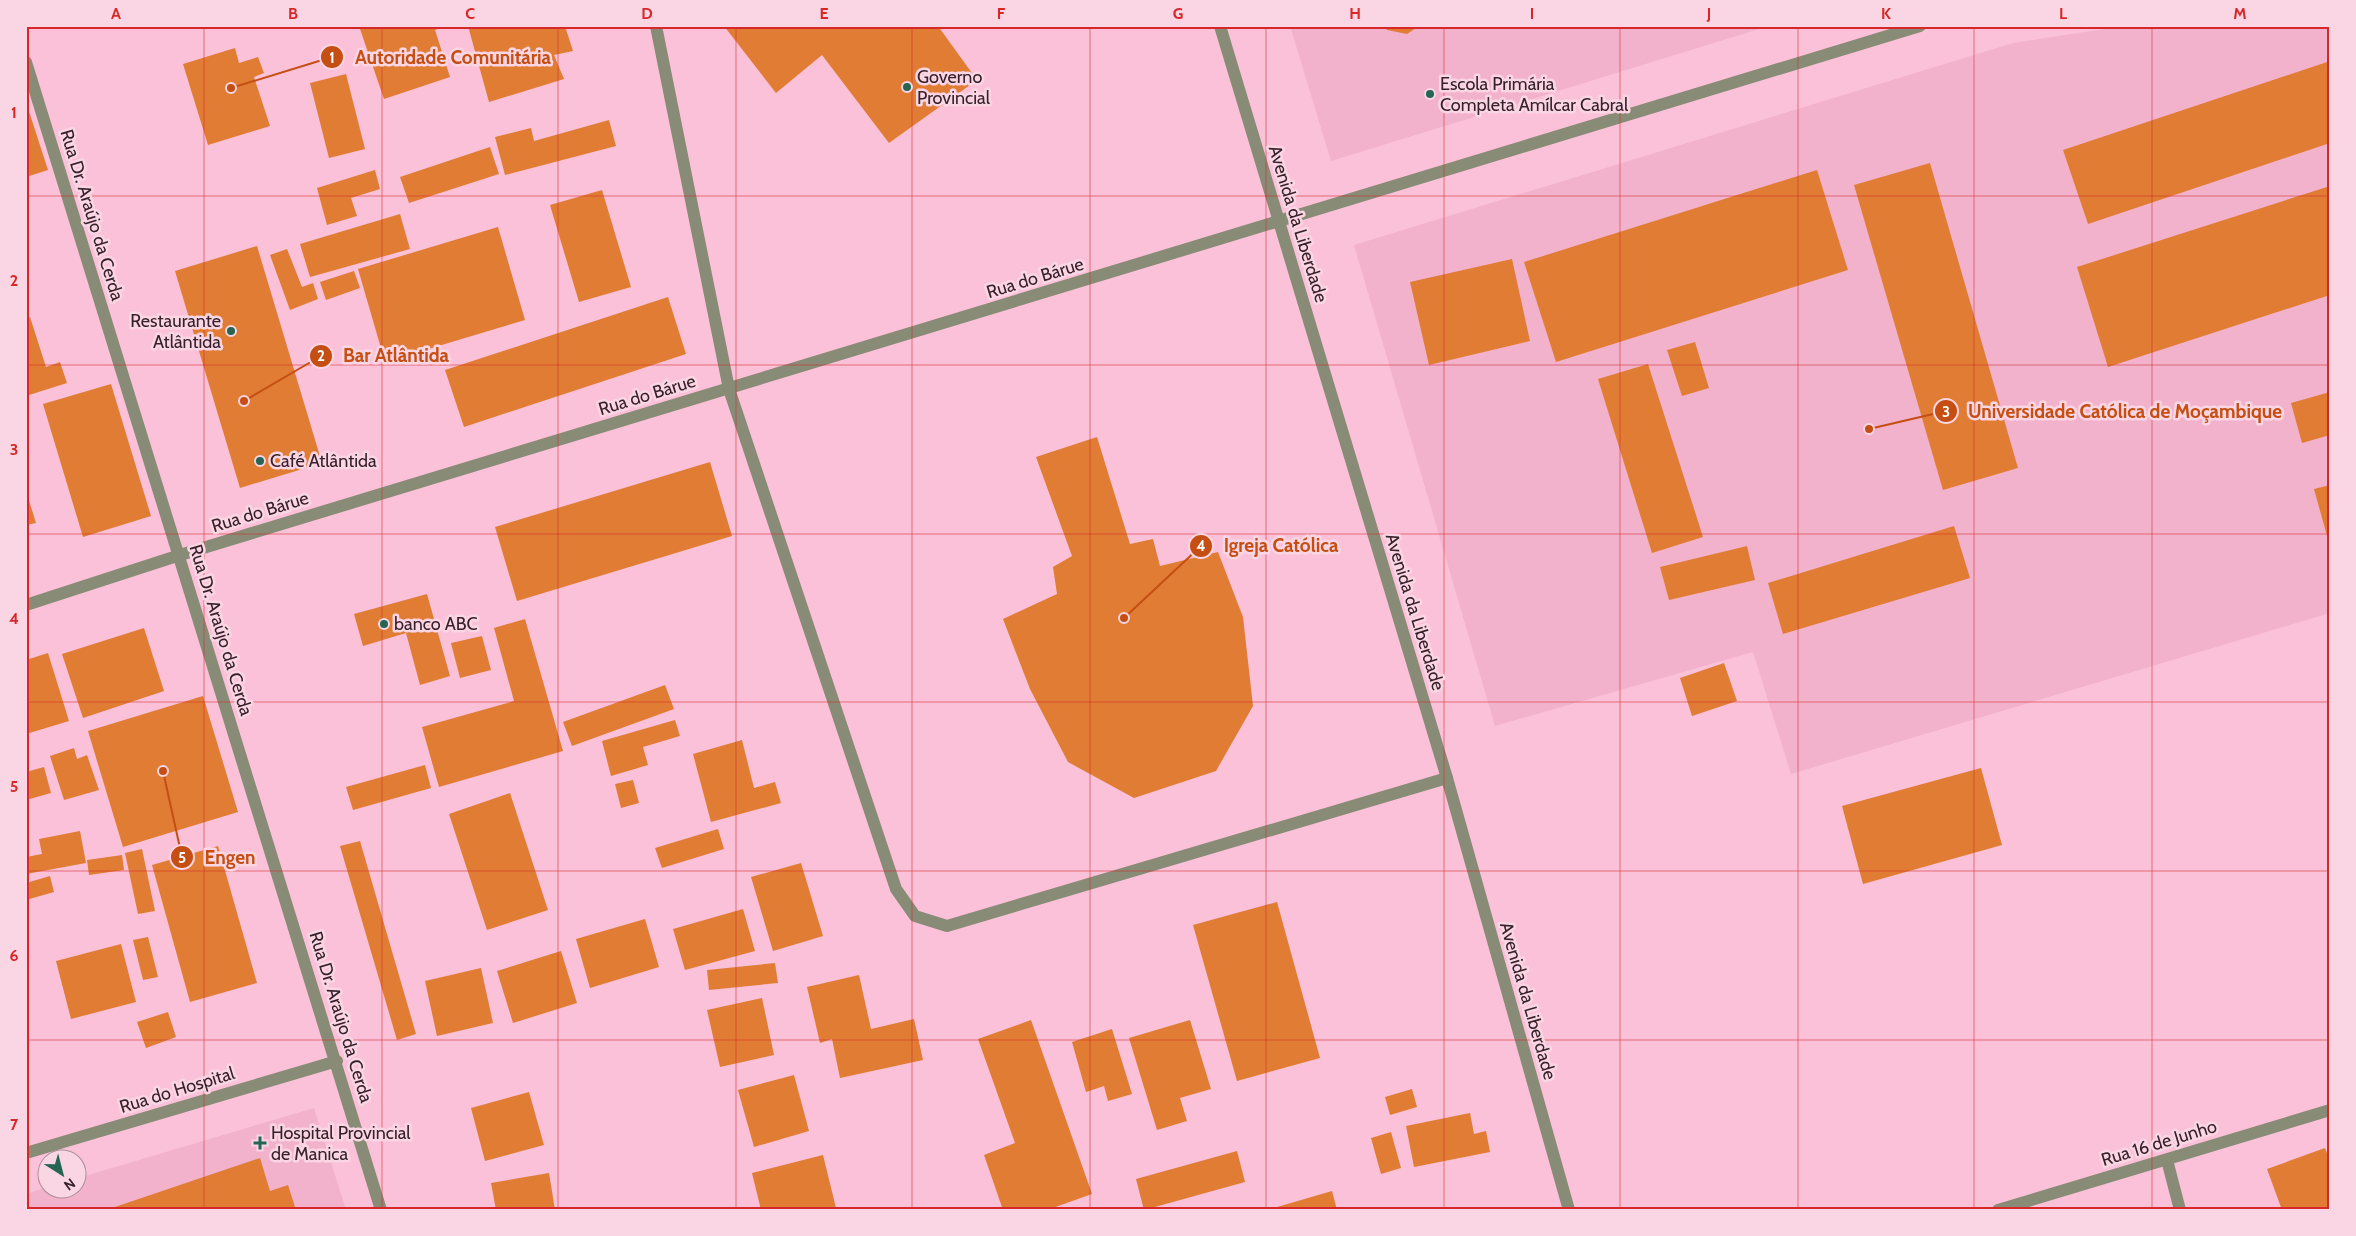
<svg xmlns="http://www.w3.org/2000/svg" width="2356" height="1236" font-family="Cabin,sans-serif">
  <style>
    .built { fill: #f3b2cc }
    .building { fill: #e07c34 }
    .lines { fill: none; stroke-linecap: round; stroke-linejoin: round }
    .service { stroke: #888b75; stroke-width: 12 }
    .minor { stroke: #888b75; stroke-width: 12 }
    .grid { fill: none; stroke: #d62828; stroke-width: 1; stroke-opacity: 0.55 }
    .poi-dot { fill: #246554; stroke: #fad6e4; stroke-width: 2 }
    .labels { text-anchor: middle; dominant-baseline: central; stroke-width: 5; stroke-linejoin: round; paint-order: stroke }
    .poi-label { font-size: 18px; fill: #37212a; stroke: #fad6e4; text-anchor: start }
    .street-label { font-size: 18px; fill: #37212a; stroke: #fad6e4 }
    .leader { fill: none; stroke: #c54e12; stroke-width: 2 }
    .callout-dot { fill: #c54e12; stroke: #fad6e4; stroke-width: 2 }
    .mark-label { font-size: 15px; text-anchor: middle; font-weight: bold; fill: #fff }
    .callout-label { font-size: 19px; text-anchor: middle; font-weight: bold; fill: #c54e12; stroke: #fad6e4; stroke-width: 5; stroke-linejoin: round; paint-order: stroke }
    .neatline { fill: none; stroke: #d62828; stroke-width: 2 }
    .grid-label { font-size: 16px; text-anchor: middle; font-weight: bold; fill: #d62828 }
  </style>
  <rect width="100%" height="100%" fill="#fbc1d8"/>
  <g class="built">
    <path d="M1290 26H1769L1331 161Z"/>
    <path d="M2124 26H2330V613L1791 774 1753 652 1495 726 1354 245 2013 43Z"/>
    <path d="M314 1108 346 1210H26V1194L47 1187 78 1188V1178Z"/>
  </g>
  <g class="building">
    <path d="M359 26H446L435 30 450 77 384 99Z"/>
    <path d="M468 26H565L573 51 554 55 564 79 489 102Z"/>
    <path d="M724 26H938L977 80 889 143 822 55 776 93Z"/>
    <path d="M1384 26H1419L1407 34 1387 30Z"/>
    <path d="M235 48 239 63 258 57 264 73 254 77 270 126 208 145 183 64Z"/>
    <path d="M2330 61V143L2088 224 2063 150Z"/>
    <path d="M346 74 365 149 329 158 310 83Z"/>
    <path d="M26 102 48 170 26 177Z"/>
    <path d="M609 120 616 146 505 175 495 137 531 128 534 141Z"/>
    <path d="M490 147 499 174 409 203 400 177Z"/>
    <path d="M1930 163 2018 468 1943 490 1854 185Z"/>
    <path d="M375 170 380 189 351 198 357 216 327 225 317 188Z"/>
    <path d="M1817 170 1848 270 1556 362 1524 262Z"/>
    <path d="M2330 186V295L2108 367 2077 267Z"/>
    <path d="M602 190 631 287 579 302 550 205Z"/>
    <path d="M400 214 410 249 310 277 300 244Z"/>
    <path d="M498 227 525 320 385 362 358 269Z"/>
    <path d="M257 246 322 463 240 488 175 271Z"/>
    <path d="M287 249 302 287 313 283 318 299 290 310 270 255Z"/>
    <path d="M1512 259 1530 341 1429 365 1410 282Z"/>
    <path d="M354 271 360 288 326 300 320 282Z"/>
    <path d="M668 297 686 354 464 427 445 370Z"/>
    <path d="M30 317 46 367 60 362 67 383 26 396V319Z"/>
    <path d="M1695 342 1709 388 1682 396 1667 350Z"/>
    <path d="M1648 364 1703 537 1652 553 1598 379Z"/>
    <path d="M111 384 151 516 83 537 43 404Z"/>
    <path d="M2330 392V435L2302 443 2291 403Z"/>
    <path d="M1097 437 1130 544 1153 539 1160 566 1218 552 1243 617 1253 706 1216 771 1134 798 1068 762 1030 689 1003 619 1057 594 1053 567 1072 556 1036 457Z"/>
    <path d="M710 462 732 536 517 601 495 527Z"/>
    <path d="M2330 485V543H2329L2314 489Z"/>
    <path d="M26 491 36 523 26 525Z"/>
    <path d="M1954 526 1970 578 1783 634 1768 583Z"/>
    <path d="M1747 546 1755 580 1669 600 1660 567Z"/>
    <path d="M427 594 450 676 420 685 406 633 363 646 354 614Z"/>
    <path d="M525 619 563 751 439 787 422 727 514 701 494 628Z"/>
    <path d="M144 628 164 691 83 718 62 654Z"/>
    <path d="M482 636 491 670 460 678 451 643Z"/>
    <path d="M48 653 69 721 26 734V660Z"/>
    <path d="M1724 663 1737 701 1692 716 1680 678Z"/>
    <path d="M665 685 674 709 572 746 563 722Z"/>
    <path d="M203 696 238 812 123 847 88 731Z"/>
    <path d="M675 720 680 736 643 747 648 765 611 776 602 741Z"/>
    <path d="M742 740 754 788 775 782 781 803 711 822 693 754Z"/>
    <path d="M74 748 77 759 87 755 99 790 64 800 50 756Z"/>
    <path d="M425 765 431 788 353 810 346 787Z"/>
    <path d="M44 767 51 793 26 800V772Z"/>
    <path d="M1981 768 2002 845 1863 884 1842 806Z"/>
    <path d="M633 780 639 803 621 808 615 784Z"/>
    <path d="M510 793 548 910 487 930 449 814Z"/>
    <path d="M718 829 724 849 662 868 655 848Z"/>
    <path d="M80 831 86 863 26 874V857L42 854 39 839Z"/>
    <path d="M360 841 416 1034 397 1040 340 846Z"/>
    <path d="M218 846 257 983 190 1002 152 865Z"/>
    <path d="M142 849 155 911 138 914 125 853Z"/>
    <path d="M122 855 124 870 89 875 87 860Z"/>
    <path d="M801 863 823 936 773 951 751 877Z"/>
    <path d="M50 876 54 892 26 900V883Z"/>
    <path d="M1277 902 1320 1058 1237 1081 1193 925Z"/>
    <path d="M743 909 755 951 685 970 673 929Z"/>
    <path d="M645 919 659 967 590 988 576 939Z"/>
    <path d="M148 937 158 977 143 980 133 940Z"/>
    <path d="M121 944 136 1002 71 1019 56 961Z"/>
    <path d="M561 951 577 1003 513 1023 497 971Z"/>
    <path d="M775 963 778 983 709 990 707 970Z"/>
    <path d="M481 968 493 1023 437 1036 425 981Z"/>
    <path d="M859 975 871 1029 914 1019 923 1060 840 1078 832 1039 820 1043 807 987Z"/>
    <path d="M762 998 774 1055 720 1067 707 1010Z"/>
    <path d="M168 1012 176 1037 146 1048 137 1022Z"/>
    <path d="M1031 1020 1092 1194 1047 1210H1003L984 1155 1015 1143 978 1039Z"/>
    <path d="M1190 1020 1211 1089 1180 1098 1187 1121 1157 1130 1129 1038Z"/>
    <path d="M1112 1029 1132 1094 1108 1101 1104 1086 1086 1092 1072 1042Z"/>
    <path d="M794 1075 809 1131 754 1147 738 1090Z"/>
    <path d="M1412 1089 1417 1107 1390 1115 1385 1097Z"/>
    <path d="M529 1092 544 1145 485 1161 471 1108Z"/>
    <path d="M1470 1113 1474 1134 1486 1131 1490 1152 1414 1167 1406 1126Z"/>
    <path d="M1391 1132 1401 1168 1381 1174 1371 1138Z"/>
    <path d="M2325 1148 2330 1161V1210H2282L2267 1169Z"/>
    <path d="M1237 1151 1245 1182 1144 1210 1136 1179Z"/>
    <path d="M823 1155 836 1208 761 1210 752 1173Z"/>
    <path d="M260 1158 270 1191 288 1185 296 1210H106Z"/>
    <path d="M549 1173 555 1210H496L491 1183Z"/>
    <path d="M1332 1191 1337 1210H1278L1277 1207Z"/>
  </g>
  <g class="lines">
    <path class="service" d="M656 26 729 389 896 889 915 916 947 926 1447 778"/>
    <g class="minor">
      <path d="M1220 26 1447 778 1569 1210"/>
      <path d="M26 62 381 1210"/>
      <path d="M26 605 180 555 1920 26"/>
      <path d="M26 1153 337 1061"/>
      <path d="M2167 1160 2180 1210"/>
      <path d="M1998 1210 2330 1110"/>
    </g>
  </g>
  <path class="grid" d="M204 26V1210M382 26V1210M558 26V1210M736 26V1210M912 26V1210M1090 26V1210M1266 26V1210M1444 26V1210M1620 26V1210M1798 26V1210M1974 26V1210M2152 26V1210M26 196H2330M26 365H2330M26 534H2330M26 702H2330M26 871H2330M26 1040H2330"/>
  <g class="poi-dot">
    <circle cx="907" cy="87" r="5"/>
    <circle cx="1430" cy="94" r="5"/>
    <circle cx="231" cy="331" r="5"/>
    <circle cx="260" cy="461" r="5"/>
    <circle cx="384" cy="624" r="5"/>
    <path d="M257.5 1135.5h5v5h5v5h-5v5h-5v-5h-5v-5h5z"/>
  </g>
  <g class="labels">
    <g class="poi-label">
      <text x="917" y="77">Governo<tspan x="917" dy="21">Provincial</tspan></text>
      <text x="1440" y="84">Escola Primária<tspan x="1440" dy="21">Completa Amílcar Cabral</tspan></text>
      <text x="221" y="321" text-anchor="end">Restaurante<tspan x="221" dy="21">Atlântida</tspan></text>
      <text x="270" y="461">Café Atlântida</text>
      <text x="394" y="624">banco ABC</text>
      <text x="271" y="1133">Hospital Provincial<tspan x="271" dy="21">de Manica</tspan></text>
    </g>
    <g class="street-label">
      <text transform="translate(92 215) rotate(73)">Rua Dr. Araújo da Cerda</text>
      <text transform="translate(1298 224) rotate(73)">Avenida da Liberdade</text>
      <text transform="translate(1035 278) rotate(-17)">Rua do Bárue</text>
      <text transform="translate(647 395) rotate(-17)">Rua do Bárue</text>
      <text transform="translate(260 512) rotate(-17)">Rua do Bárue</text>
      <text transform="translate(1415 612) rotate(73)">Avenida da Liberdade</text>
      <text transform="translate(221 630) rotate(73)">Rua Dr. Araújo da Cerda</text>
      <text transform="translate(1528 1001) rotate(74)">Avenida da Liberdade</text>
      <text transform="translate(341 1017) rotate(73)">Rua Dr. Araújo da Cerda</text>
      <text transform="translate(177 1090) rotate(-17)">Rua do Hospital</text>
      <text transform="translate(2159 1143) rotate(-17)">Rua 16 de Junho</text>
    </g>
  </g>
  <path class="leader" d="M231 88L332 57M244 401L321 356M1869 429L1946 411M1124 618L1201 546M163 771L182 857"/>
  <g class="callout-dot">
    <circle cx="231" cy="88" r="5"/>
    <circle cx="244" cy="401" r="5"/>
    <circle cx="1869" cy="429" r="5"/>
    <circle cx="1124" cy="618" r="5"/>
    <circle cx="163" cy="771" r="5"/>
    <circle cx="332" cy="57" r="12"/>
    <circle cx="321" cy="356" r="12"/>
    <circle cx="1946" cy="411" r="12"/>
    <circle cx="1201" cy="546" r="12"/>
    <circle cx="182" cy="857" r="12"/>
  </g>
  <g class="mark-label">
    <text x="332" y="63">1</text>
    <text x="321" y="361">2</text>
    <text x="1946" y="417">3</text>
    <text x="1201" y="551">4</text>
    <text x="182" y="863">5</text>
  </g>
  <g class="callout-label">
    <text x="453" y="64">Autoridade Comunitária</text>
    <text x="396" y="362">Bar Atlântida</text>
    <text x="2125" y="418">Universidade Católica de Moçambique</text>
    <text x="1281" y="552">Igreja Católica</text>
    <text x="230" y="864">Engen</text>
  </g>
  <rect width="2356" height="1236" fill="none" stroke="#fad6e4" stroke-width="55"/>
  <g transform="translate(62 1174) rotate(144)"><circle r="24" fill="#fad6e4" stroke="#ac8e9a"/>
  <path d="M0-4L9 19L0 12L-9 19Z" fill="#246554"/>
  <text y="-8" font-size="14" font-weight="bold" text-anchor="middle" fill="#37212a">N</text>
  </g>
  <rect x="28" y="28" width="2300" height="1180" class="neatline"/>
  <g class="grid-label">
    <text x="116" y="19">A</text>
    <text x="293" y="19">B</text>
    <text x="470" y="19">C</text>
    <text x="647" y="19">D</text>
    <text x="824" y="19">E</text>
    <text x="1001" y="19">F</text>
    <text x="1178" y="19">G</text>
    <text x="1355" y="19">H</text>
    <text x="1532" y="19">I</text>
    <text x="1709" y="19">J</text>
    <text x="1886" y="19">K</text>
    <text x="2063" y="19">L</text>
    <text x="2240" y="19">M</text>
    <text x="14" y="118">1</text>
    <text x="14" y="286">2</text>
    <text x="14" y="455">3</text>
    <text x="14" y="624">4</text>
    <text x="14" y="792">5</text>
    <text x="14" y="961">6</text>
    <text x="14" y="1130">7</text>
  </g>
</svg>
